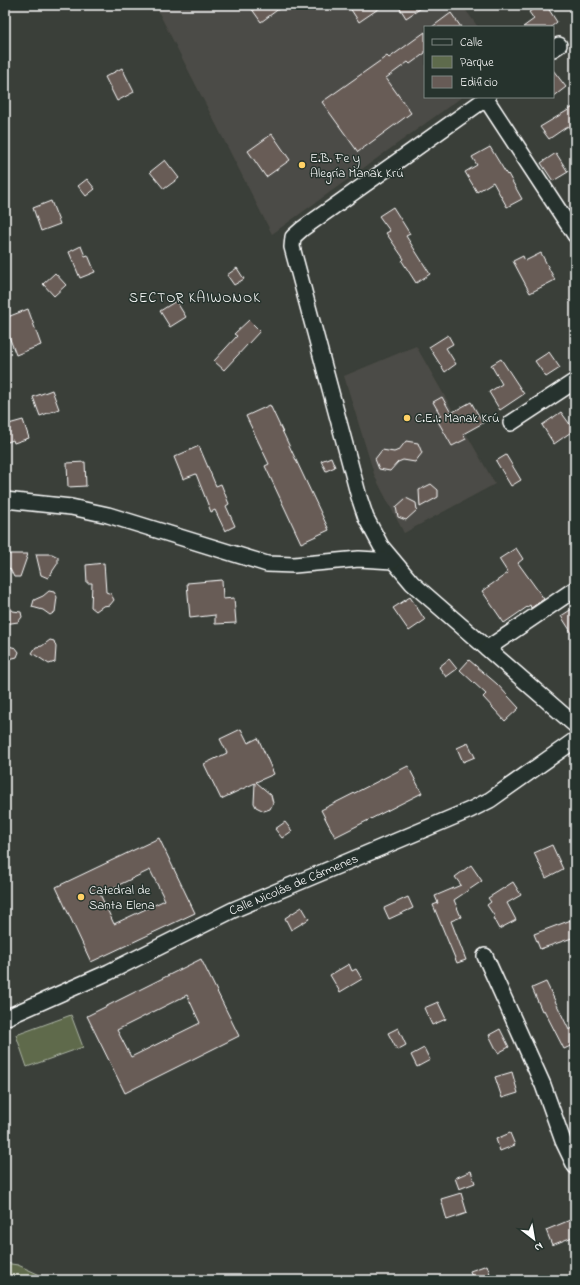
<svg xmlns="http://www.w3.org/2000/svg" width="580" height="1285" font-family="'Indie Flower',sans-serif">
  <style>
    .built { fill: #4c4b46 }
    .green { fill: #5e6b4c; stroke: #aeb5a6 }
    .building { fill: #675b56; stroke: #fff; fill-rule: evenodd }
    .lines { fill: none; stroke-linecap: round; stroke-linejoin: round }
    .minor-casing { stroke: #fff; stroke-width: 18 }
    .minor { stroke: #26332d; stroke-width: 15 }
    .poi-dot { fill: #ffd166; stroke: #26332d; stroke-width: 1.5 }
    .labels { text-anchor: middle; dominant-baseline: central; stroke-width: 3; stroke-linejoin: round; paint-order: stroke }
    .poi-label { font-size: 13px; fill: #fff; stroke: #26332d; text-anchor: start }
    .street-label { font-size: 13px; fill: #fff; stroke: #26332d }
    .neighbourhood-label { font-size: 14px; letter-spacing: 1px; fill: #fff; stroke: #26332d }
  </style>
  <rect width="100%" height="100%" fill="#3a3f39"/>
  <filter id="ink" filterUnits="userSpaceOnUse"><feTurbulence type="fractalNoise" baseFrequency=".025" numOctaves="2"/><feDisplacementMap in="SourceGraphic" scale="8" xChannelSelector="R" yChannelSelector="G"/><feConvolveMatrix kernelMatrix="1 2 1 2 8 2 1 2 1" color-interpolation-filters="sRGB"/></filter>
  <g filter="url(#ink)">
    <g class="built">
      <path d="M155 5H462L478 27H425V97H462L272 234Z"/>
      <path d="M416 346 495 484 404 533 375 477 344 376Z"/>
    </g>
    <g class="green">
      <path d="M71 1015 83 1047 27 1067 16 1035Z"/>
      <path d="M5 1263 18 1265 51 1280H5Z"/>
    </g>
    <g class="building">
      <path d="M249 5H284L261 22Z"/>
      <path d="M348 5H384L359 22Z"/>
      <path d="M398 5H426L406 18Z"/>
      <path d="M539 5H546L557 22 551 27H523L534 19 529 12Z"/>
      <path d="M451 13 461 27H432Z"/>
      <path d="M425 32V53L410 64 408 62 386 78 411 113 358 152 322 102 387 56 389 58Z"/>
      <path d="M122 68 134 92 117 101 105 77Z"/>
      <path d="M553 70 566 87 553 97Z"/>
      <path d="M575 106V138L568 126 549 139 540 127Z"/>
      <path d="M272 134 290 160 266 177 248 151Z"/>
      <path d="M490 147 507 175 508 174 522 199 507 207 493 182 477 192 465 172 477 165 472 157Z"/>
      <path d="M556 153 568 172 553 181 541 163Z"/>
      <path d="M165 160 179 178 164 189 150 172Z"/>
      <path d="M87 179 95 189 86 196 78 186Z"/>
      <path d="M51 201 60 224 41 231 33 208Z"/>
      <path d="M393 207 410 234 406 236 430 274 416 283 402 261 404 259 386 233 390 231 379 216Z"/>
      <path d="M81 246 85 256 88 255 95 272 80 278 69 252Z"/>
      <path d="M541 253 555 280 530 293 513 261 523 256 525 261Z"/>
      <path d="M237 268 244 279 234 285 227 275Z"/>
      <path d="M55 273 66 285 54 296 43 284Z"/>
      <path d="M176 301 186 317 170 327 160 311Z"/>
      <path d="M28 309 41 345 16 355 5 326V318Z"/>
      <path d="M249 320 260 331 224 370 214 361 237 336 234 334Z"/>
      <path d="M448 335 453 344 446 348 456 364 445 372 429 347Z"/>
      <path d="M549 352 560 368 546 377 535 361Z"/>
      <path d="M501 359 524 394 500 410 489 392 502 384 491 365Z"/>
      <path d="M52 390 59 409 40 416 33 397Z"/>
      <path d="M442 397 451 413 471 402 483 423 463 434 466 439 452 446 436 418 441 416 433 402Z"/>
      <path d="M270 405 329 530 301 543 265 466 269 464 246 416Z"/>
      <path d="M561 412 574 430 554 444 542 425Z"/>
      <path d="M23 420 29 438 14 443 13 440 5 443V425Z"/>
      <path d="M406 441 418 443 422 453 415 462 403 460 398 462 390 471 379 469 375 459 382 450 394 452 399 450Z"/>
      <path d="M199 446 216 486 221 484 229 504 226 506 235 526 225 531 215 510 211 512 196 474 183 479 174 457Z"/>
      <path d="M506 455 521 480 511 486 496 461Z"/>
      <path d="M331 457 335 467 326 471 321 461Z"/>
      <path d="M85 462 86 486 68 487 67 463Z"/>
      <path d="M431 484 438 490V497L420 507 419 490Z"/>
      <path d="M406 498 416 503 417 510 406 520 398 517 396 507Z"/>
      <path d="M516 548 523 559 518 563 544 599 531 608 530 605 504 623 482 591 508 573 499 559Z"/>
      <path d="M10 554H28L20 577H14L10 569 5 564V558Z"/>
      <path d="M36 554H52L58 557V563L48 578 41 575Z"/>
      <path d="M104 563 106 592 111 594 114 600 110 605 103 606 96 611 91 607 92 583H87L86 565Z"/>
      <path d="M222 580 223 599 234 598 236 623 215 624V615L190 618 187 583Z"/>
      <path d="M49 591 54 592 57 597 55 612 50 615 43 610 32 607 34 600 43 596Z"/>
      <path d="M410 597 425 620 409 631 393 608Z"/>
      <path d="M5 601 13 611 21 612 22 617 18 622 5 624Z"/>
      <path d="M575 607V638L561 616Z"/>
      <path d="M50 640 54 641 56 647 55 662 49 664 32 653 36 647 42 646Z"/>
      <path d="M5 645 16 648 19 652 17 657 5 660Z"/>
      <path d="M449 659 457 669 446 677 439 667Z"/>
      <path d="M469 660 497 684 519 708 505 721 483 697 486 694 460 670Z"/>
      <path d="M241 729 248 743 258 738 274 774 256 782 271 795 273 803 270 809 264 811 256 807 254 803 255 783 221 799 204 764 227 753 220 739Z"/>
      <path d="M468 743 475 757 463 762 457 748Z"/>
      <path d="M408 766 422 793 335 837 321 810Z"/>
      <path d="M285 822 292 831 282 838 275 829Z"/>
      <path d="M159 838 195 913 91 962 56 887ZM150 870 165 900 114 924 100 894Z"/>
      <path d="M552 845 563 869 546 878 534 853Z"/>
      <path d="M471 865 482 881 454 900 461 917 451 921 466 960 457 963 433 905 438 903 435 896 461 885 455 877Z"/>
      <path d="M513 882 521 895 507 903 516 920 499 929 493 918 495 917 487 905 491 902 488 898Z"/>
      <path d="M408 897 413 908 389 919 384 908Z"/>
      <path d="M302 907 309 919 291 930 285 918Z"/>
      <path d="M571 920 575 937 540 949 534 934Z"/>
      <path d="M201 959 239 1036 125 1093 87 1016ZM187 995 200 1023 131 1057 117 1030Z"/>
      <path d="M349 964 352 971 356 969 362 979 340 992 330 975Z"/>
      <path d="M546 982 569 1030 575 1027V1044L564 1049 544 1010 542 1011 532 988Z"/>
      <path d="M438 1002 446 1019 432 1025 424 1008Z"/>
      <path d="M398 1028 406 1045 397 1050 388 1033Z"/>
      <path d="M500 1029 509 1047 498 1053 489 1035Z"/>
      <path d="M424 1048 430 1060 417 1067 411 1055Z"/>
      <path d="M512 1072 518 1093 502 1098 495 1077Z"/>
      <path d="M510 1133 515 1145 500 1151 496 1139Z"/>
      <path d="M471 1171 475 1183 459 1189 455 1178Z"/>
      <path d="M461 1193 467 1213 447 1220 441 1199Z"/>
      <path d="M575 1218V1236L552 1245 546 1230Z"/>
      <path d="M487 1265 492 1280H473L470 1271Z"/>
    </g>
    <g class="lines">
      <defs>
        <g id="minor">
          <path d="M553 49 559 45"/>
          <path d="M488 97 302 229 293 237 292 247 359 497 366 518 381 546 412 583 575 725"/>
          <path d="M486 99 575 235"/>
          <path d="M511 423 575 381"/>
          <path d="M5 500 71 507 108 515 267 564 294 565 359 559 393 561"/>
          <path d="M488 648 575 589"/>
          <path d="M485 956 543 1085 563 1141 575 1166"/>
          <path id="s1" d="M5 1018 109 972 233 910 470 810 490 800 575 740"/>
        </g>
      </defs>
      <use href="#minor" class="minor-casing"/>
      <use href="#minor" class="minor"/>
    </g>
  </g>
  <g class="poi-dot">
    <circle cx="302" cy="165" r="4"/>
    <circle cx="407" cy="418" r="4"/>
    <circle cx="81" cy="897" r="4"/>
  </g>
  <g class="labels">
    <g class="poi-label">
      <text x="310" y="158">E.B. Fe y<tspan x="310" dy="15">Alegría Manak Krú</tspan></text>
      <text x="415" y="418">C.E.I. Manak Krú</text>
      <text x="89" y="890">Catedral de<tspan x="89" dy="15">Santa Elena</tspan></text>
    </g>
    <g class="street-label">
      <text stroke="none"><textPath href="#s1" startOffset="318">Calle Nicolás de Cármenes</textPath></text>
    </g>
    <g class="neighbourhood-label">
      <text x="195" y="298">SECTOR KAIWONOK</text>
    </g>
  </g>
  <rect width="580" height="1285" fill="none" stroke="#26332d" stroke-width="20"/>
  <rect x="10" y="10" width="560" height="1265" fill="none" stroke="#fff" stroke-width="1.5" filter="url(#ink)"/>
  <rect x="424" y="26" width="130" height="72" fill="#26332d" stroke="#7d8581"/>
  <rect x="432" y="39" width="20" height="6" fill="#26332d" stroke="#7d8581"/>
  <text x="460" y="46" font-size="12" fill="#ffffff">Calle</text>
  <rect x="432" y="56" width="20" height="12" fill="#5e6b4c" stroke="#7d8581"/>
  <text x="460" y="66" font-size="12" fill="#ffffff">Parque</text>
  <rect x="432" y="76" width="20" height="12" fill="#675b56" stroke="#7d8581"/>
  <text x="460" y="86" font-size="12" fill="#ffffff">Edificio</text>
  <g transform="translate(534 1239) rotate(149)" stroke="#26332d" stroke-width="3" paint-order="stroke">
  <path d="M0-3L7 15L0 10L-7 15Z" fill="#ffffff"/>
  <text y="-6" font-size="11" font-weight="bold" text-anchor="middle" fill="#ffffff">N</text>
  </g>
</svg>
